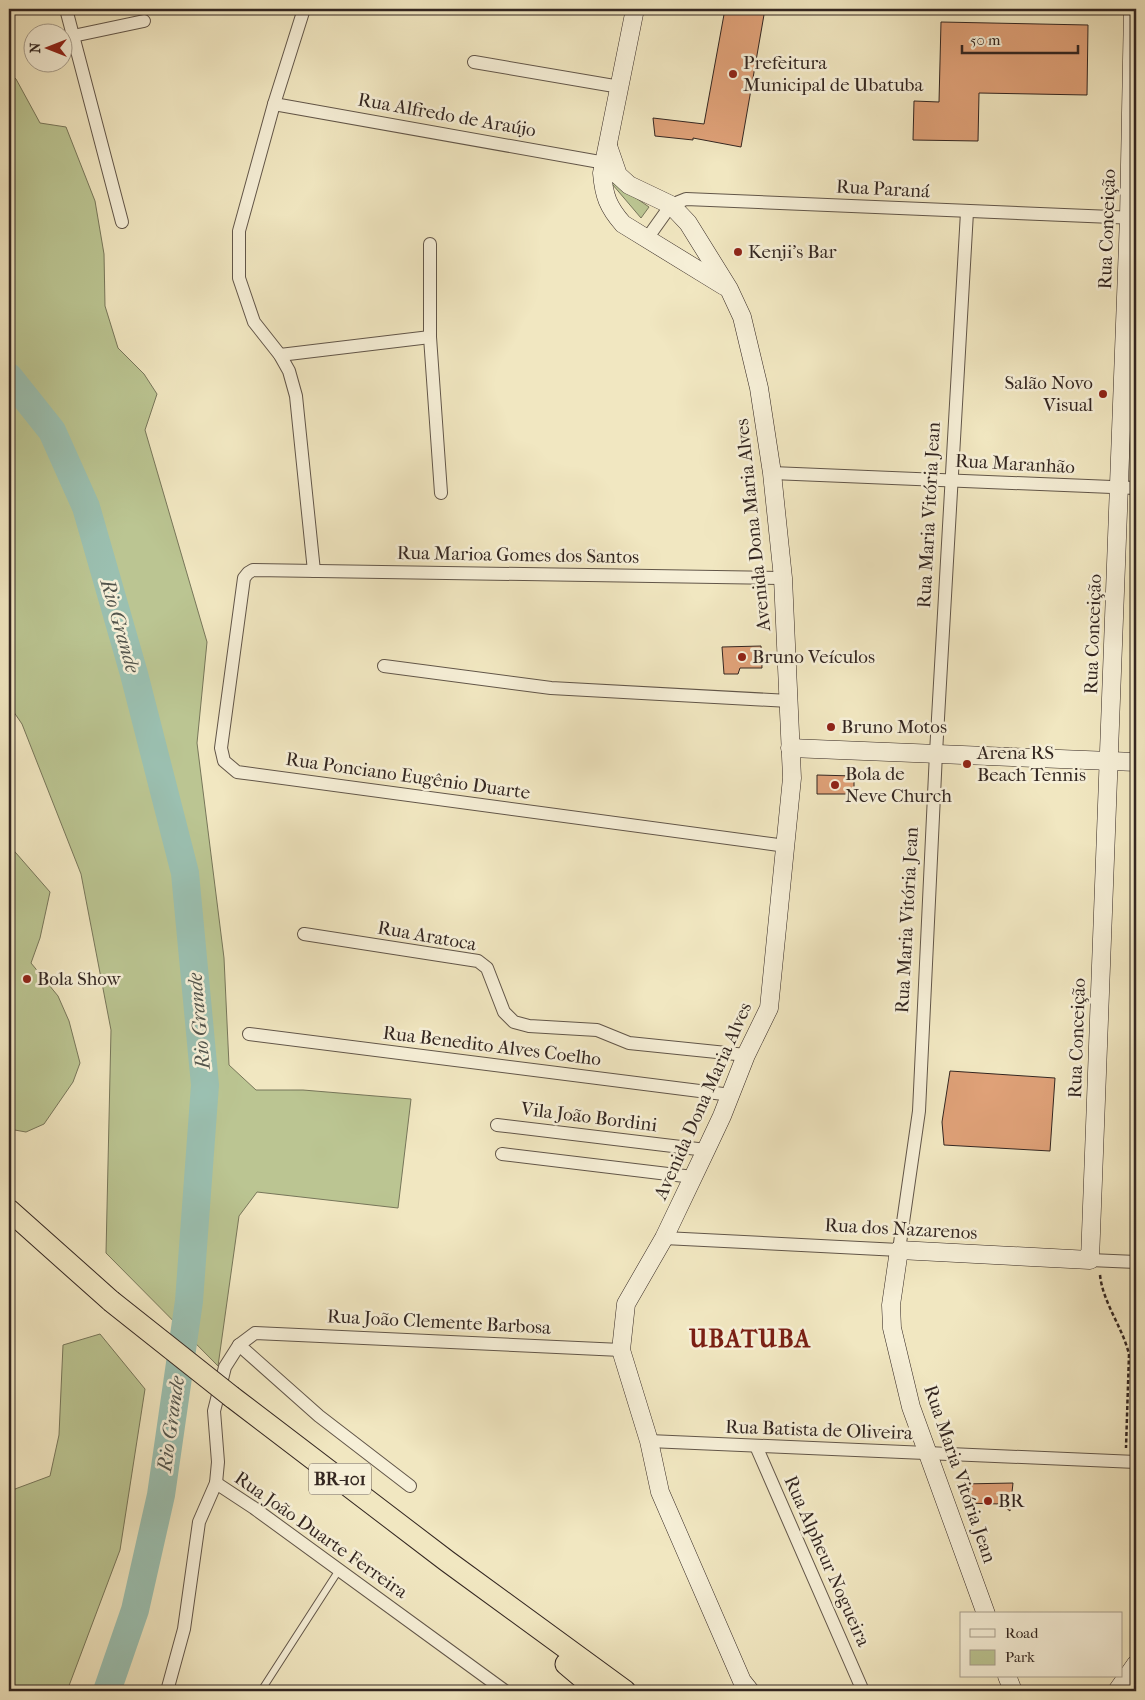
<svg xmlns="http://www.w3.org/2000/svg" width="1145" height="1700" font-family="'IM FELL French Canon',serif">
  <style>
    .green { fill: #bbc592; stroke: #77765a }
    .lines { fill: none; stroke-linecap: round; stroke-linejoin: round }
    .river { stroke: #9bc0b1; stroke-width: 28 }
    .building { fill: #dfa178; stroke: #332621 }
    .lane-casing { stroke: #625649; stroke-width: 8 }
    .street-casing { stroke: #625649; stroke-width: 14 }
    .secondary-casing { stroke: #332621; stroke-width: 19 }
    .highway-casing { stroke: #332621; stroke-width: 23 }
    .path { stroke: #332621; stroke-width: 2.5; stroke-dasharray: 4 2.5; stroke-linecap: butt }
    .lane { stroke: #f6efd7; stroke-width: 6 }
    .street { stroke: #f6efd7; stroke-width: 12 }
    .secondary { stroke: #f6efd7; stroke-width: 18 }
    .highway { stroke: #f1e7c1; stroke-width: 21 }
    .highway-bridge-casing { stroke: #332621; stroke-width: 23; stroke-linecap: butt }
    .highway-bridge { stroke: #f1e7c1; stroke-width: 21 }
    .poi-dot { fill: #8f2418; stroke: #f6efd7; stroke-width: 2 }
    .labels { text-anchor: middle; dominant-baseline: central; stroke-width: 5; stroke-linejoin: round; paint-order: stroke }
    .shield { fill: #f6efd7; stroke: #6e6258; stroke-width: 1 }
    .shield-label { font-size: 18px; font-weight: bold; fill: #332621 }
    .poi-label { font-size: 19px; fill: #332621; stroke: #f6efd7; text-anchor: start }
    .street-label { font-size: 19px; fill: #332621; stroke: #f6efd7 }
    .water-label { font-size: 20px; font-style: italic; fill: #52544c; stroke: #f6efd7 }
    .district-label { font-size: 24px; font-weight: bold; letter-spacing: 1px; fill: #7a1f14; stroke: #f6efd7 }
  </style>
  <rect width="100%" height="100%" fill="#f1e7c1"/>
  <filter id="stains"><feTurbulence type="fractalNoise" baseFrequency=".004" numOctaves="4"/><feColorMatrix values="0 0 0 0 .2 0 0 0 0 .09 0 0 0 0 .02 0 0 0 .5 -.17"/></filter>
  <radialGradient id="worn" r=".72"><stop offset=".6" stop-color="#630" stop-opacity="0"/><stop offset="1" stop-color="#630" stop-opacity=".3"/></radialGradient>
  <g class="green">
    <path d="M9 72 16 79 40 123 66 127 95 201 104 254 105 306 118 348 144 374 157 394 145 430 207 642 197 743 224 958 229 1065 256 1090H303L411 1099 398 1208 257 1192 239 1216 218 1366 106 1253 111 1030 81 874 22 724 9 705Z"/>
    <path d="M607 178 649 207 641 218Z"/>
    <path d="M9 845 50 892 40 938 31 963 58 996 69 1021 80 1063 73 1082 44 1124 26 1132 9 1129Z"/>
    <path d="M100 1334 145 1389 120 1550 67 1691H9V1501L15 1489 50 1476 59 1435 63 1345Z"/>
  </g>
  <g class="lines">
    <path class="river" d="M9 377 52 431 86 507 134 674 185 873 205 1085 189 1301 161 1495 135 1610 107 1691"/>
  </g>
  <g class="building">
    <path d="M725 9H765L741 147 693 138V140L655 136 653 118 704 124Z"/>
    <path d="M941 22 1088 25 1087 95 979 93 978 141 913 140 914 101 939 102Z"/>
    <path d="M761 646 762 668H740L738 674H724L722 647Z"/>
    <path d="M817 775 854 776V794H817Z"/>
    <path d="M950 1071 1055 1078 1050 1151 944 1145 942 1122Z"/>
    <path d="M1013 1483 1010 1511 1001 1504 962 1503V1484Z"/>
  </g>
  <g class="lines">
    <defs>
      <path id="lane" d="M261 1691 339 1570"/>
      <g id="street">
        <path d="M66 9 122 222"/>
        <path d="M304 9 274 104 239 231V278L254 322 280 355 289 371 296 396 314 571"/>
        <path d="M73 36 144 21"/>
        <path d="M474 62 620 87"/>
        <path d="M274 104 611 164"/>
        <path d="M646 240 671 205 686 199 1136 218"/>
        <path d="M430 244V337L441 493"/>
        <path d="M280 355 430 337"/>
        <path d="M772 473 1136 488"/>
        <path d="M783 578 253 570 248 573 244 578 221 748 224 761 237 772 786 846"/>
        <path d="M384 666 551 688 789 701"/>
        <path d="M304 934 478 961 487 968 504 1012 514 1022 529 1026 597 1030 629 1043 746 1055"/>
        <path d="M249 1034 731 1095"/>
        <path d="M497 1125 706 1150"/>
        <path d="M502 1154 693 1177"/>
        <path d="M664 1238 899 1250 919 1111 936 753 967 212"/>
        <path d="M1090 1260 1136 1262"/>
        <path d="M239 1345 319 1416 410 1486"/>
        <path d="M649 1441 1136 1462"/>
        <path d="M756 1446 863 1691"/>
        <path d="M216 1483 218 1462 214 1411 225 1367 239 1345 255 1333 621 1350"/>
        <path d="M167 1691 184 1629 199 1522 216 1483 254 1508 505 1691"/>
      </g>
      <g id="secondary">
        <path d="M635 9 602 173C604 196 608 207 623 224L724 286"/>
        <path d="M608 146 618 175 629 185 671 205 688 223 729 289 742 317 759 388 772 473 783 578 792 778 769 1008 746 1055 722 1116 706 1150 664 1238 626 1304 621 1350 649 1441 660 1492 742 1681 750 1691"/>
        <path d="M790 748 1136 762"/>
        <path d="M986 1614 911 1407 892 1328 891 1305 899 1250 1090 1260 1129 217 1133 9"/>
        <path d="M1007 1676 1013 1691"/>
        <path d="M1117 1691 1136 1664"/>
      </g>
      <g id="highway">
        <path d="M9 1210 111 1301"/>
        <path d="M232 1397 447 1561 625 1691"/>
        <path d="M566 1664 598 1691"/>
      </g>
    </defs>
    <use href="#lane" class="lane-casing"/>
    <use href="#street" class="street-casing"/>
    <use href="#secondary" class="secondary-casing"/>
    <use href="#highway" class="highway-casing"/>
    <path class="path" d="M1100 1275C1103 1303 1122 1326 1129 1354L1126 1448"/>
    <use href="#lane" class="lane"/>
    <use href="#street" class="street"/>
    <use href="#secondary" class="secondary"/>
    <use href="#highway" class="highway"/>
    <defs>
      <path id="highway-bridge" d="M111 1301 232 1397"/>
    </defs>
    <use href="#highway-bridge" class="highway-bridge-casing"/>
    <use href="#highway-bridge" class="highway-bridge"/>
  </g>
  <g class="poi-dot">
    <circle cx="733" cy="74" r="5"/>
    <circle cx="738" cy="252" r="5"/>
    <circle cx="1103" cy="394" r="5"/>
    <circle cx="742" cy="657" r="5"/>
    <circle cx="831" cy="727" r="5"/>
    <circle cx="967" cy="764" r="5"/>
    <circle cx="835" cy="785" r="5"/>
    <circle cx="27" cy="979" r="5"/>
    <circle cx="988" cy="1501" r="5"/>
  </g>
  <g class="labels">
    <rect class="shield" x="309" y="1463.5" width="62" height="31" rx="4"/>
    <g class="shield-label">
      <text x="340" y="1479">BR-101</text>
    </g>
    <g class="poi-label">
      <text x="743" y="63">Prefeitura<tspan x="743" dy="22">Municipal de Ubatuba</tspan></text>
      <text x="748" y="252">Kenji's Bar</text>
      <text x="1093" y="383" text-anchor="end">Salão Novo<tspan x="1093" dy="22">Visual</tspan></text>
      <text x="752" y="657">Bruno Veículos</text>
      <text x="841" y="727">Bruno Motos</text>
      <text x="977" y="753">Arena RS<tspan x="977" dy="22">Beach Tennis</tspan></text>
      <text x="845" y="774">Bola de<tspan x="845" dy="22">Neve Church</tspan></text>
      <text x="37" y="979">Bola Show</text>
      <text x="998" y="1501">BR</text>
    </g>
    <g class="street-label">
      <text transform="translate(447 115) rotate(10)">Rua Alfredo de Araújo</text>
      <text transform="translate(883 189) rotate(3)">Rua Paraná</text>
      <text transform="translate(1107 229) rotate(-88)">Rua Conceição</text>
      <text transform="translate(1015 464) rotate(3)">Rua Maranhão</text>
      <text transform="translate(929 515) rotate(-87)">Rua Maria Vitória Jean</text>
      <text transform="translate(753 525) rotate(-96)">Avenida Dona Maria Alves</text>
      <text transform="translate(518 555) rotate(1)">Rua Marioa Gomes dos Santos</text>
      <text transform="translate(1093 634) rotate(-88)">Rua Conceição</text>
      <text transform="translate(408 776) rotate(8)">Rua Ponciano Eugênio Duarte</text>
      <text transform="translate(907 920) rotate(-87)">Rua Maria Vitória Jean</text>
      <text transform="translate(427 936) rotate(10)">Rua Aratoca</text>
      <text transform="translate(1077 1038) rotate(-88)">Rua Conceição</text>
      <text transform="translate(492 1046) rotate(7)">Rua Benedito Alves Coelho</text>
      <text transform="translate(703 1101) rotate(-66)">Avenida Dona Maria Alves</text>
      <text transform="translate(589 1117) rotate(7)">Vila João Bordini</text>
      <text transform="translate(901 1229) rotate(3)">Rua dos Nazarenos</text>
      <text transform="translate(439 1322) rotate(3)">Rua João Clemente Barbosa</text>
      <text transform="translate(819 1430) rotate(2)">Rua Batista de Oliveira</text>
      <text transform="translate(960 1474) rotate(71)">Rua Maria Vitória Jean</text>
      <text transform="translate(321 1535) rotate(35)">Rua João Duarte Ferreira</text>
      <text transform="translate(827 1561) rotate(66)">Rua Alpheur Nogueira</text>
    </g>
    <g class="water-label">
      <text transform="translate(120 626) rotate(74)">Rio Grande</text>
      <text transform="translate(199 1021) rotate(-95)">Rio Grande</text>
      <text transform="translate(171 1424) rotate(-82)">Rio Grande</text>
    </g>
    <g class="district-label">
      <text x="750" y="1339">UBATUBA</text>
    </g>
  </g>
  <rect width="1145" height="1700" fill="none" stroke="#f1e7c1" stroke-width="30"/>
  <rect x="10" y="10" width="1125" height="1680" fill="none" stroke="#332621" stroke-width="2.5"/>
  <rect x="15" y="15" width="1115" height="1670" fill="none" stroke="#332621"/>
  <rect x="960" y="1612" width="162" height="65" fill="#f6efd7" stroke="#a89f8e"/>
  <rect x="970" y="1629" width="25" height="8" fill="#f6efd7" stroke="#a89f8e"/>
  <text x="1005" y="1638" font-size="15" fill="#332621">Road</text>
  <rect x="970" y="1650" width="25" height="15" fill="#bbc592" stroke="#a89f8e"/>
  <text x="1005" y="1662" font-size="15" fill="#332621">Park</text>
  <g transform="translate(48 48) rotate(270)"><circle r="24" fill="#f6efd7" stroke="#a89f8e"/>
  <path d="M0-4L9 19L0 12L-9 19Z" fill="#8f2418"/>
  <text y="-8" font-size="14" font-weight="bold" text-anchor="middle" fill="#332621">N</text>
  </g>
  <path d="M962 45v8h116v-8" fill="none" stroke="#332621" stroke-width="2.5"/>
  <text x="970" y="45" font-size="15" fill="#332621" stroke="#f6efd7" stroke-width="4" paint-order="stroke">50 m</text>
  <rect width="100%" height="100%" filter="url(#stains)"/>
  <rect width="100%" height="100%" fill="url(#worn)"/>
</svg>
